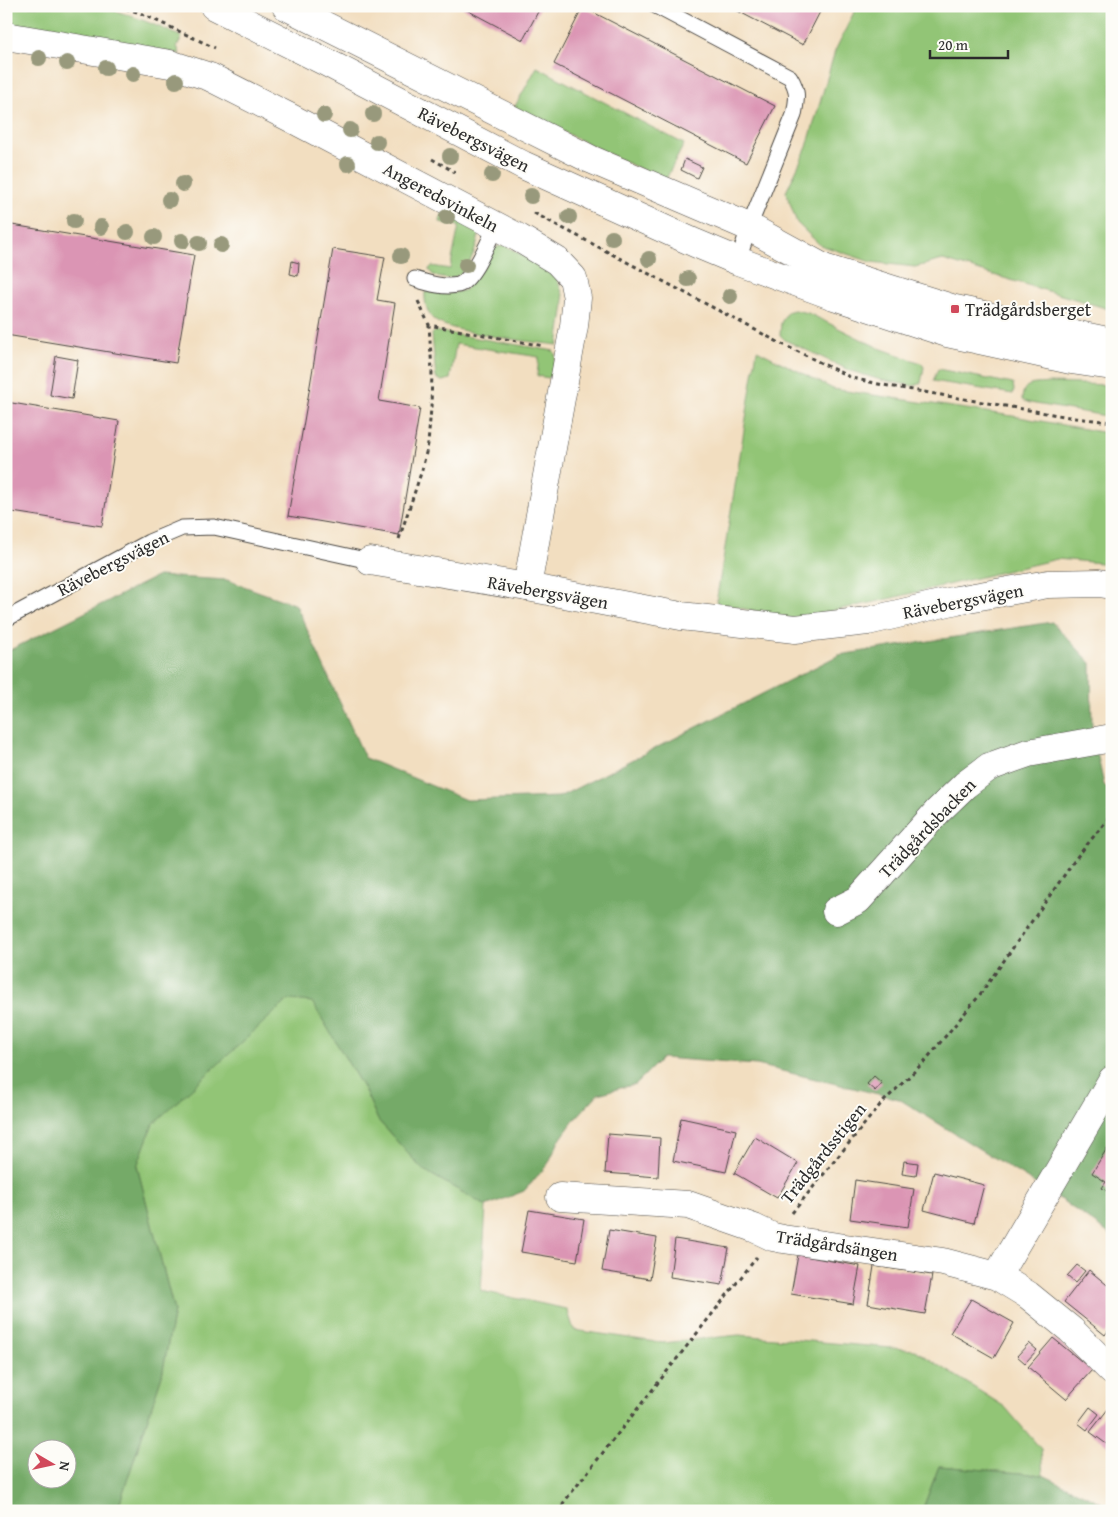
<svg xmlns="http://www.w3.org/2000/svg" width="1118" height="1517" font-family="'Gentium Book Plus',serif">
  <style>
    .green { fill: #92c576; stroke: #5e7850 }
    .forest { fill: #75aa67; stroke: #506a49; fill-rule: evenodd }
    .building { fill: #db95b4 }
    .lines { fill: none; stroke-linecap: round; stroke-linejoin: round }
    .service-casing { stroke: #494641; stroke-width: 17 }
    .minor-casing { stroke: #494641; stroke-width: 29 }
    .tertiary-casing { stroke: #494641; stroke-width: 29 }
    .path { stroke: #494641; stroke-width: 3; stroke-dasharray: 4 4; stroke-linecap: butt }
    .service { stroke: #fff; stroke-width: 15 }
    .minor { stroke: #fff; stroke-width: 28 }
    .tertiary { stroke: #fff; stroke-width: 28 }
    .tree { fill: #98997c }
    .poi-dot { fill: #d1495b; stroke: #fdfcf7; stroke-width: 2 }
    .labels { text-anchor: middle; dominant-baseline: central; stroke-width: 4; stroke-linejoin: round; paint-order: stroke }
    .street-label { font-size: 18px; fill: #2b2b2b; stroke: #fdfcf7 }
    .poi-label { font-size: 18px; fill: #2b2b2b; stroke: #fdfcf7; text-anchor: start }
  </style>
  <rect width="100%" height="100%" fill="#fdfcf7"/>
  <filter id="ink" filterUnits="userSpaceOnUse"><feTurbulence type="fractalNoise" baseFrequency=".02" numOctaves="2"/><feDisplacementMap in="SourceGraphic" scale="10" xChannelSelector="R" yChannelSelector="G"/><feConvolveMatrix kernelMatrix="1 2 1 2 8 2 1 2 1" color-interpolation-filters="sRGB"/></filter>
  <filter id="wash" filterUnits="userSpaceOnUse"><feTurbulence type="fractalNoise" baseFrequency=".0096" numOctaves="4" result="noise"/><feDisplacementMap in="SourceGraphic" scale="20" xChannelSelector="R" yChannelSelector="G"/><feGaussianBlur stdDeviation="1.12" result="paint"/><feColorMatrix in="noise" values="0 0 0 0 0 0 0 0 0 0 0 0 0 0 0 0 0 1.4 0 .05"/><feComposite in="paint" operator="in"/></filter>
  <g filter="url(#wash)">
    <rect width="100%" height="100%" fill="#f2dec0"/>
    <g class="green">
      <path d="M6 6H93C124 11 153 24 182 37L177 46 180 54 6 26Z"/>
      <path d="M857 6H1112V310L943 260 915 267 871 262 820 245 797 223 786 192 807 147 835 51Z"/>
      <path d="M537 67 684 144 665 181 514 108Z"/>
      <path d="M444 212 480 230C477 248 466 284 442 278 436 277 431 275 429 269L432 266 450 269 459 226 440 222 441 217Z"/>
      <path d="M505 245 556 276 563 295 564 304 558 345C533 342 450 333 434 320 427 314 424 301 425 292L453 293 465 290 491 250 497 247Z"/>
      <path d="M794 310 808 313 879 348 921 363 924 367 921 383 914 386 881 380 851 371 785 340 780 335 781 323 787 312Z"/>
      <path d="M435 331 554 351 556 357 551 376 549 378 537 376 539 357 456 344 450 379 442 381 436 378 432 334Z"/>
      <path d="M757 350 833 389 1019 417 1112 434V564L1057 559 879 601 794 619 716 603Z"/>
      <path d="M938 369 1013 384 1014 390 1013 394 933 381Z"/>
      <path d="M1049 383 1112 385V414L1106 416 1030 403 1022 400C1023 381 1033 385 1049 383Z"/>
      <path d="M287 1000 312 1001 365 1091 378 1120 422 1169 486 1206 481 1291 567 1309 574 1330 663 1343 739 1335 915 1350 1005 1407 1041 1449 1043 1475 939 1466 922 1511H117L162 1375 174 1311 137 1166 152 1124Z"/>
    </g>
    <g class="forest">
      <path d="M158 576 227 580 296 605 365 758 466 800 559 797 839 655 1052 622 1091 663 1092 729 1104 785 1112 792V1236L1060 1199 899 1099 757 1065 662 1058 636 1084 598 1094 575 1119 559 1141 548 1164 524 1191 486 1206 422 1169 378 1120 365 1091 312 1002 288 1000 153 1124 137 1166 174 1311 162 1375 117 1511H6V652ZM38 1450H68V1480H38Z"/>
      <path d="M939 1466 1043 1475 1112 1508V1511H922Z"/>
    </g>
    <g id="blocks">
      <g class="building">
        <path d="M463 6H541L523 40 463 8Z"/>
        <path d="M728 6H823L803 45Z"/>
        <path d="M583 7 775 106 746 163 554 64Z"/>
        <path d="M685 159 702 167 697 178 681 170Z"/>
        <path d="M6 224 194 255 176 363 6 335Z"/>
        <path d="M333 249 385 257 377 300 395 303 379 401 420 408 399 535 288 516Z"/>
        <path d="M292 261 299 263 298 276 290 274Z"/>
        <path d="M56 356 78 360 72 399 50 395Z"/>
        <path d="M6 402 119 421 102 526 6 511Z"/>
        <path d="M874 1076 882 1083 875 1091 867 1084Z"/>
        <path d="M681 1118 736 1130 726 1172 673 1161Z"/>
        <path d="M608 1134 660 1138 658 1177 605 1173Z"/>
        <path d="M755 1137 798 1163 777 1198 734 1173Z"/>
        <path d="M1109 1145 1112 1147V1194L1102 1188 1106 1182 1092 1173Z"/>
        <path d="M904 1161 918 1163 916 1176 902 1174Z"/>
        <path d="M934 1172 984 1185 974 1223 924 1210Z"/>
        <path d="M855 1180 914 1189 908 1227 850 1219Z"/>
        <path d="M529 1210 584 1219 577 1261 521 1252Z"/>
        <path d="M609 1230 657 1238 650 1279 602 1271Z"/>
        <path d="M675 1239 729 1248 722 1285 670 1277Z"/>
        <path d="M798 1255 860 1266 853 1304 791 1294Z"/>
        <path d="M1077 1265 1085 1271 1075 1283 1067 1276Z"/>
        <path d="M874 1266 932 1275 925 1314 868 1304Z"/>
        <path d="M1089 1270 1112 1289V1326L1105 1335 1064 1302Z"/>
        <path d="M971 1299 1014 1323 994 1358 950 1333Z"/>
        <path d="M1053 1338 1092 1370 1066 1399 1028 1367Z"/>
        <path d="M1029 1343 1037 1350 1025 1363 1017 1356Z"/>
        <path d="M1112 1404V1448L1090 1432Z"/>
        <path d="M1090 1407 1099 1414 1087 1430 1078 1423Z"/>
      </g>
    </g>
  </g>
  <g filter="url(#ink)">
    <use href="#blocks" fill-opacity="0" stroke="#494641" stroke-width="1"/>
    <g class="lines">
      <defs>
        <g id="service">
          <path d="M656 6 790 77C799 92 797 98 794 115L749 227 738 261"/>
          <path d="M415 279C428 283 443 288 458 285 473 281 489 240 496 226"/>
          <path d="M6 619 149 542 182 528 214 527 370 561"/>
        </g>
        <g id="minor">
          <path d="M6 36 170 64 210 77 287 116 519 238 557 261 573 278 577 298 574 326 527 587"/>
          <path d="M370 561 527 587 681 616 795 629 868 621 957 600 1048 584 1099 583 1112 585"/>
          <path d="M836 911 858 900 938 811 965 785 989 767 1028 753 1112 738"/>
          <path d="M560 1197 688 1205 754 1228 773 1237 783 1239 943 1262 997 1276 1028 1295 1071 1330 1112 1371"/>
          <path d="M997 1276 1112 1080"/>
        </g>
        <g id="tertiary">
          <path d="M214 6 324 61 523 165 695 243 738 261 834 296 947 333 1071 360 1112 366"/>
          <path d="M286 6 590 159 749 227 824 268 955 309 1112 342"/>
        </g>
      </defs>
      <use href="#service" class="service-casing"/>
      <use href="#minor" class="minor-casing"/>
      <use href="#tertiary" class="tertiary-casing"/>
      <g class="path">
        <path d="M118 6 140 13 215 48"/>
        <path d="M432 159 455 172"/>
        <path d="M534 213 780 343 852 378 883 385 1075 418 1112 422"/>
        <path d="M418 301 429 325"/>
        <path d="M399 539 422 470 428 444 431 408 432 371 429 325 544 346"/>
        <path d="M1110 711 1112 697"/>
        <path d="M792 1213 880 1105 924 1062 979 996 1077 857 1112 814"/>
        <path d="M561 1506 566 1511"/>
        <path d="M557 1511 757 1257"/>
      </g>
      <use href="#service" class="service"/>
      <use href="#minor" class="minor"/>
      <use href="#tertiary" class="tertiary"/>
    </g>
    <g class="tree">
      <circle cx="39" cy="58" r="8"/>
      <circle cx="67" cy="63" r="8"/>
      <circle cx="106" cy="68" r="8"/>
      <circle cx="133" cy="74" r="8"/>
      <circle cx="176" cy="81" r="8"/>
      <circle cx="373" cy="114" r="8"/>
      <circle cx="324" cy="115" r="8"/>
      <circle cx="350" cy="130" r="8"/>
      <circle cx="377" cy="142" r="8"/>
      <circle cx="450" cy="156" r="8"/>
      <circle cx="348" cy="164" r="8"/>
      <circle cx="492" cy="175" r="8"/>
      <circle cx="183" cy="184" r="8"/>
      <circle cx="531" cy="196" r="8"/>
      <circle cx="169" cy="200" r="8"/>
      <circle cx="447" cy="217" r="8"/>
      <circle cx="569" cy="217" r="8"/>
      <circle cx="74" cy="221" r="8"/>
      <circle cx="101" cy="227" r="8"/>
      <circle cx="127" cy="232" r="8"/>
      <circle cx="154" cy="237" r="8"/>
      <circle cx="612" cy="238" r="8"/>
      <circle cx="182" cy="241" r="8"/>
      <circle cx="199" cy="243" r="8"/>
      <circle cx="221" cy="245" r="8"/>
      <circle cx="401" cy="256" r="8"/>
      <circle cx="649" cy="259" r="8"/>
      <circle cx="466" cy="265" r="8"/>
      <circle cx="688" cy="279" r="8"/>
      <circle cx="730" cy="296" r="8"/>
    </g>
  </g>
  <rect class="poi-dot" x="950" y="304" width="10" height="10" rx="2.5"/>
  <g class="labels">
    <g class="street-label">
      <text transform="translate(474 139) rotate(27)">Rävebergsvägen</text>
      <text transform="translate(441 197) rotate(28)">Angeredsvinkeln</text>
      <text transform="translate(113 563) rotate(-27)">Rävebergsvägen</text>
      <text transform="translate(548 592) rotate(10)">Rävebergsvägen</text>
      <text transform="translate(963 601) rotate(-11)">Rävebergsvägen</text>
      <text transform="translate(927 828) rotate(-46)">Trädgårdsbacken</text>
      <text transform="translate(823 1153) rotate(-51)">Trädgårdsstigen</text>
      <text transform="translate(837 1245) rotate(9)">Trädgårdsängen</text>
    </g>
    <g class="poi-label">
      <text x="965" y="309">Trädgårdsberget</text>
    </g>
  </g>
  <rect width="1118" height="1517" fill="none" stroke="#fdfcf7" stroke-width="25"/>
  <g transform="translate(52 1464) rotate(99)"><circle r="24" fill="#fdfcf7" stroke="#a9a8a5"/>
  <path d="M0-4L9 19L0 12L-9 19Z" fill="#d1495b"/>
  <text y="-8" font-size="14" font-weight="bold" text-anchor="middle" fill="#2b2b2b">N</text>
  </g>
  <path d="M930 50v8h78v-8" fill="none" stroke="#2b2b2b" stroke-width="2.5"/>
  <text x="938" y="50" font-size="15" fill="#2b2b2b" stroke="#fdfcf7" stroke-width="4" paint-order="stroke">20 m</text>
</svg>
